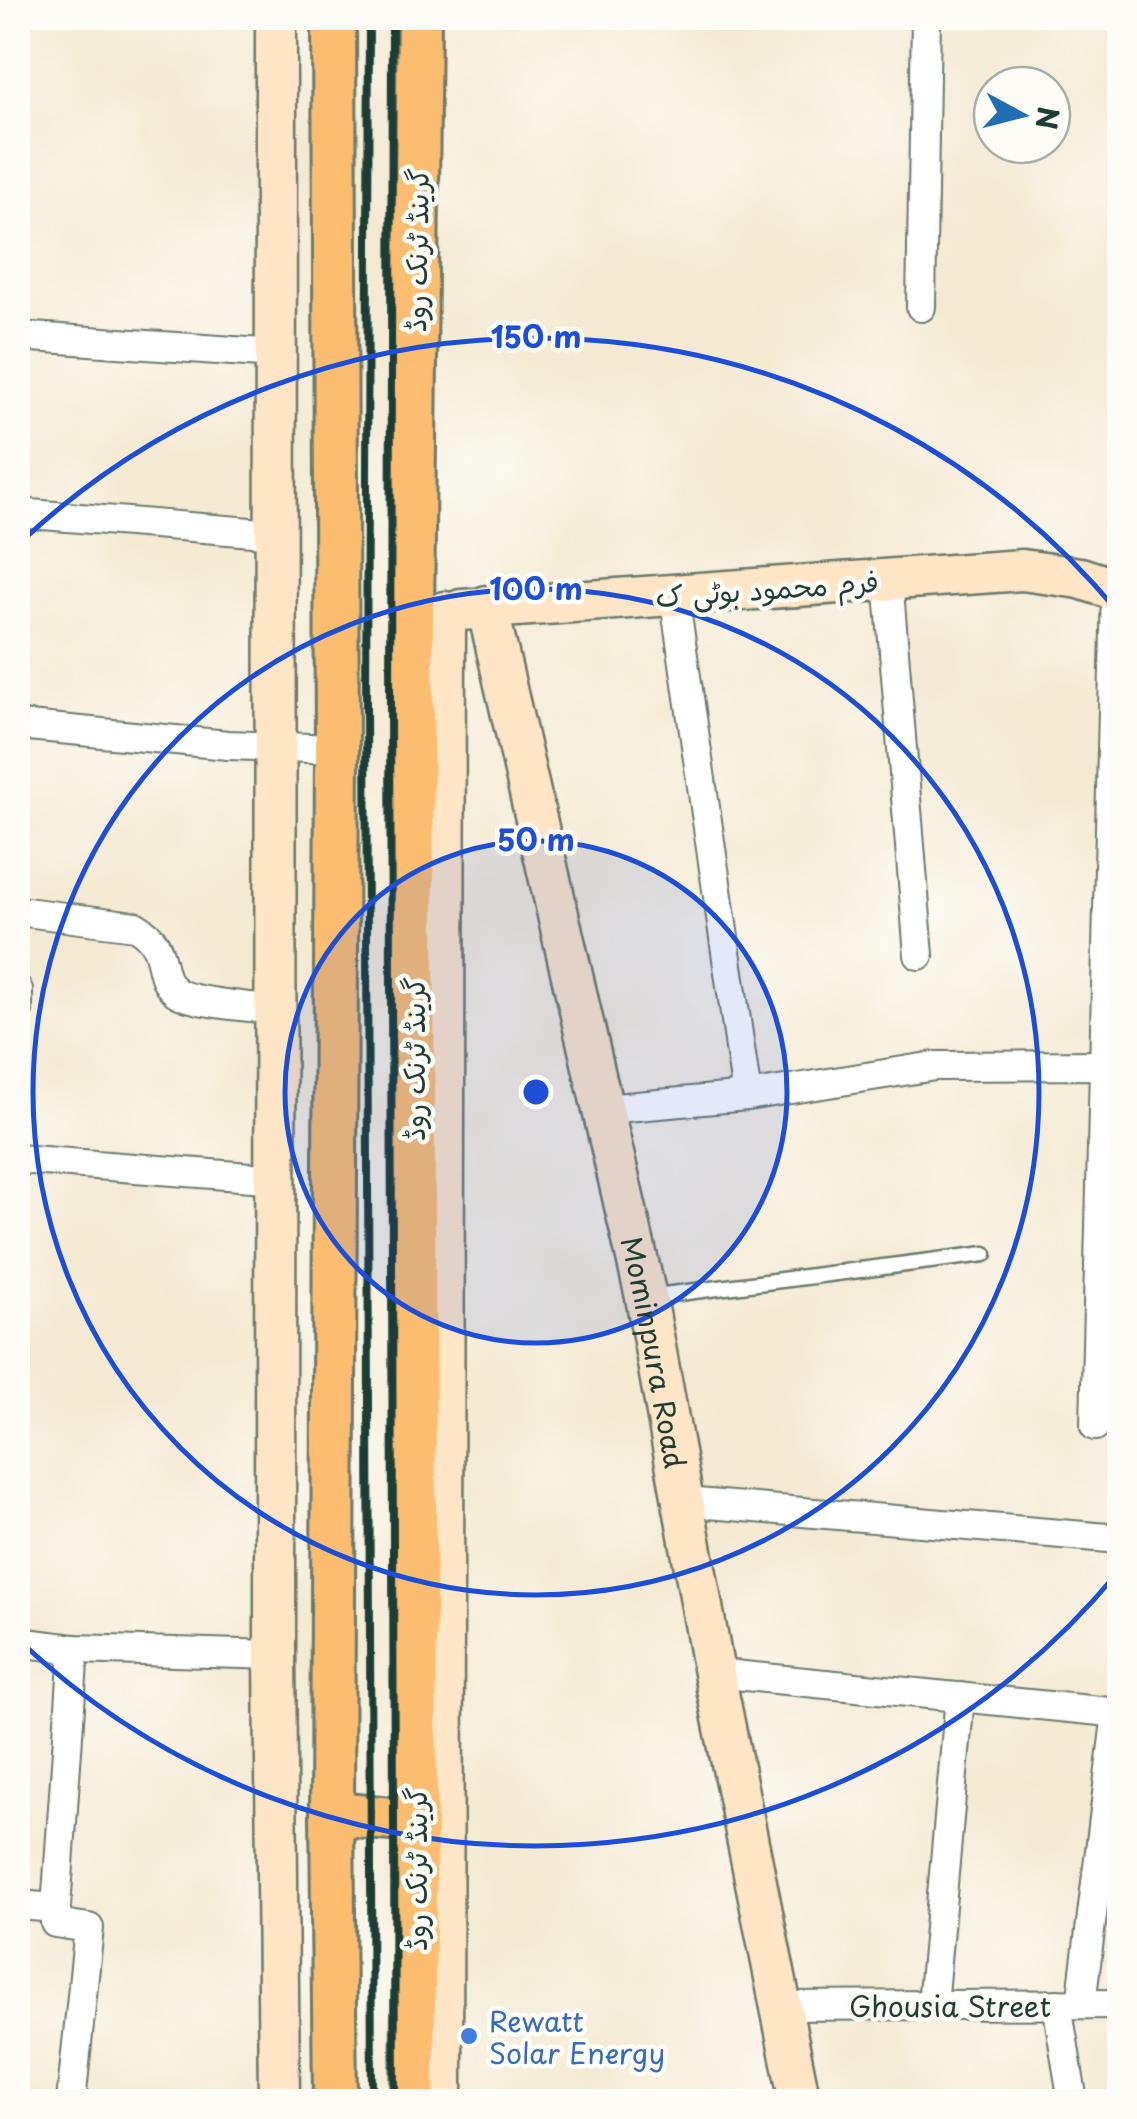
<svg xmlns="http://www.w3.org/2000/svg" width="1137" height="2119" font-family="'Playpen Sans','Playpen Sans Arabic',sans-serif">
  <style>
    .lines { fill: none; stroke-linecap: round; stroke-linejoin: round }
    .lane-casing { stroke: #6a7a6c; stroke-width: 19 }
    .street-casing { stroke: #6a7a6c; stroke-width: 32 }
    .secondary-casing { stroke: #6a7a6c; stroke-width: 45 }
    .primary-casing { stroke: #6a7a6c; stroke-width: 48 }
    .lane { stroke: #fff; stroke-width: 14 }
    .street { stroke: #fff; stroke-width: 28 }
    .secondary { stroke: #fee5c5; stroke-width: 40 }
    .primary { stroke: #fcbd6f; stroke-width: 42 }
    .rail { stroke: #1f3d34; stroke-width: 8 }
    .ring { fill: none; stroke: #1d4ed8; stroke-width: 5 }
    .shop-dot { fill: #3f7fe0; stroke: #fdfcf7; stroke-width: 4 }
    .labels { text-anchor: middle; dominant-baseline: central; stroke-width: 9; stroke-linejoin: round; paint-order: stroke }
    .street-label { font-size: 28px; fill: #1f3d34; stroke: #fdfcf7 }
    .shop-label { font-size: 28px; fill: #366cbe; stroke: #fdfcf7; text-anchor: start }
    .centre { fill: #1d4ed8; stroke: #fdfcf7; stroke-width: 5 }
    .ring-label { font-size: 30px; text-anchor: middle; font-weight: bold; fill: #1d4ed8; stroke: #fdfcf7; stroke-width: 9; stroke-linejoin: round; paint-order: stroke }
  </style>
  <rect width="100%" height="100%" fill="#fdfcf7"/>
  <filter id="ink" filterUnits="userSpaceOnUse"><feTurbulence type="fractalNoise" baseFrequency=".01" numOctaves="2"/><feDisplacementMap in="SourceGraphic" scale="20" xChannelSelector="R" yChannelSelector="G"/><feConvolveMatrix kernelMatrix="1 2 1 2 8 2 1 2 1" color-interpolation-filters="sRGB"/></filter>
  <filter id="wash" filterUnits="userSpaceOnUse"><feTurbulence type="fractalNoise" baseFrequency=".0048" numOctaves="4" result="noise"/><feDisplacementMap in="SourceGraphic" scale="40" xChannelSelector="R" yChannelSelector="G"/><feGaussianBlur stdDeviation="2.25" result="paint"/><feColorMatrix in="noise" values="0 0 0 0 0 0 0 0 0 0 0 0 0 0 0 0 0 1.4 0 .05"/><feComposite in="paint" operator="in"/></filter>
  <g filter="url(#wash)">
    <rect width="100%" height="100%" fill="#f4ead3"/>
  </g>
  <g filter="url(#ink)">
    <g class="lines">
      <defs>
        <path id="lane" d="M648 1297 985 1254"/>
        <g id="street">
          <path d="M921 307 926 18"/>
          <path d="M18 336 276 354"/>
          <path d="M18 513 276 534"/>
          <path d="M888 579 919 955"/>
          <path d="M674 594 747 1096"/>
          <path d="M18 725 228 745 337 749"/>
          <path d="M18 911 135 926C171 946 154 974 175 991 189 1003 255 1007 277 1010"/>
          <path d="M18 1010V990"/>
          <path d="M604 1109 747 1096 935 1066 1120 1065"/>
          <path d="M18 1159 277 1179"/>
          <path d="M1095 1426 1116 590"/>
          <path d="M685 1502 1120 1539"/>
          <path d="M18 1642 74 1649 275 1655"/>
          <path d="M714 1673 1120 1713"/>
          <path d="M18 1905 56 1908"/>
          <path d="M1057 2004 1073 2102"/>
          <path d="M1081 2004 1117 1713"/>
          <path d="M932 2005 960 1697"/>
          <path d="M781 2006 1120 2004"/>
          <path d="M71 2102 89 1928 55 1923 74 1649"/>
        </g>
        <g id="secondary">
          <path d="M276 18 275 1655 279 2102"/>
          <path id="s1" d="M487 606 646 1297 714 1673 800 2102"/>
          <path d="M461 610 1022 570 1080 578 1120 591"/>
          <path d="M442 2102 445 612"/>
        </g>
        <g id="primary">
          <path d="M334 18 337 749 332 1814 335 2102"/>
          <path d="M332 1814 416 1821"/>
          <path d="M413 2102 416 1821 412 616 419 18"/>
        </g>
      </defs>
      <use href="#lane" class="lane-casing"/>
      <use href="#street" class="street-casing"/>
      <use href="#secondary" class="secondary-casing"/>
      <use href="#primary" class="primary-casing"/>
      <use href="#lane" class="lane"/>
      <use href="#street" class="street"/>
      <use href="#secondary" class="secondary"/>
      <use href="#primary" class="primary"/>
      <g class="rail">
        <path d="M369 18 366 706 372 2102"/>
        <path d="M392 18 390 706 395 2102"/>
      </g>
    </g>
  </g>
  <circle cx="536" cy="1092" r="251" fill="#1d4ed8" fill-opacity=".12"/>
  <g class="ring">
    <circle cx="536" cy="1092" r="251"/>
    <circle cx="536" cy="1092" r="503"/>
    <path d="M1118 1572A754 754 0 0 1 22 1643M22 541A754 754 0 0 1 1118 612"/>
  </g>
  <circle class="shop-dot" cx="469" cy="2036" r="10"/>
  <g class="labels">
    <g class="street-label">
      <text transform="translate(416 250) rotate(-89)">گرینڈ ٹرنک روڈ</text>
      <text transform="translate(767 588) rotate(-4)">فرم محمود بوٹی ک</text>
      <text transform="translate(413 1059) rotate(-90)">گرینڈ ٹرنک روڈ</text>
      <text stroke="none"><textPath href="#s1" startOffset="765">Mominpura Road</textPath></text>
      <text transform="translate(415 1869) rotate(-90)">گرینڈ ٹرنک روڈ</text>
      <text x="950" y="2005">Ghousia Street</text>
    </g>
    <g class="shop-label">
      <text x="489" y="2020">Rewatt<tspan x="489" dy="32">Solar Energy</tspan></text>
    </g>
  </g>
  <circle cx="536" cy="1092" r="15" class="centre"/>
  <g class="ring-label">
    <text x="536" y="348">150 m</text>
    <text x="536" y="600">100 m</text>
    <text x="536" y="851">50 m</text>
  </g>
  <rect width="1137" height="2119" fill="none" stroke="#fdfcf7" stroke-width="60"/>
  <g transform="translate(1022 115) rotate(97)"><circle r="48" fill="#fdfcf7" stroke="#a4b0a9" stroke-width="2.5"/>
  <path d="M0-8L18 38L0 25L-18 38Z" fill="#1f6fb2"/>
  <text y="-15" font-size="28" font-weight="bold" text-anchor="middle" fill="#1f3d34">N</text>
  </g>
</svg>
